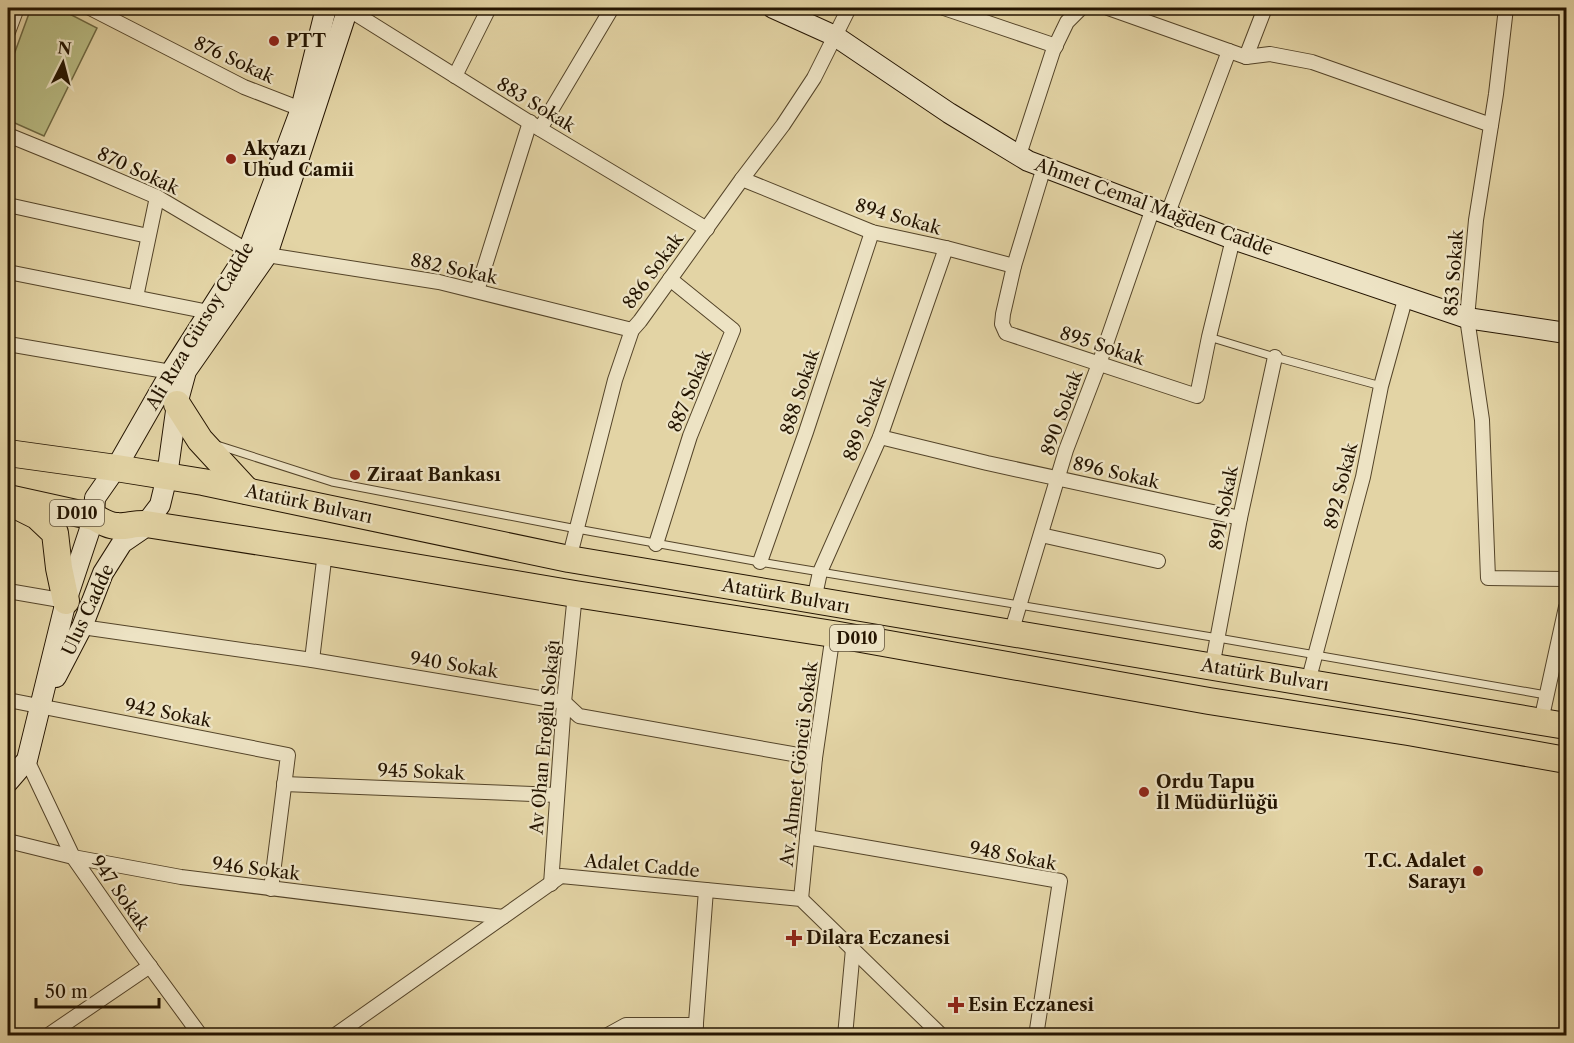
<svg xmlns="http://www.w3.org/2000/svg" width="1574" height="1043" font-family="'Libre Caslon Text',serif">
  <style>
    .green { fill: #b8bb83; stroke: #6e6842; stroke-width: 1.5 }
    .lines { fill: none; stroke-linecap: round; stroke-linejoin: round }
    .lane-casing { stroke: #544429; stroke-width: 9 }
    .street-casing { stroke: #544429; stroke-width: 16 }
    .secondary-casing { stroke: #241400; stroke-width: 22 }
    .highway-casing { stroke: #241400; stroke-width: 28 }
    .lane { stroke: #ede3c4; stroke-width: 7 }
    .street { stroke: #ede3c4; stroke-width: 14 }
    .secondary { stroke: #ede3c4; stroke-width: 20 }
    .highway { stroke: #e3d4a5; stroke-width: 26 }
    .poi-dot { fill: #8f2418; stroke: #ede3c4; stroke-width: 2 }
    .labels { text-anchor: middle; dominant-baseline: central; stroke-width: 4.5; stroke-linejoin: round; paint-order: stroke }
    .shield { fill: #ede3c4; stroke: #60523b; stroke-width: 1.5 }
    .shield-label { font-size: 16px; font-weight: bold; fill: #241400 }
    .poi-label { font-size: 18px; font-weight: bold; fill: #241400; stroke: #ede3c4; text-anchor: start }
    .street-label { font-size: 18px; fill: #241400; stroke: #ede3c4 }
  </style>
  <rect width="100%" height="100%" fill="#e3d4a5"/>
  <filter id="stains"><feTurbulence type="fractalNoise" baseFrequency=".00333" numOctaves="4"/><feColorMatrix values="0 0 0 0 .2 0 0 0 0 .09 0 0 0 0 .02 0 0 0 .5 -.17"/></filter>
  <radialGradient id="worn" r=".72"><stop offset=".6" stop-color="#630" stop-opacity="0"/><stop offset="1" stop-color="#630" stop-opacity=".3"/></radialGradient>
  <path class="green" d="M31 8H58L97 28 44 136 8 120V71Z"/>
  <g class="lines">
    <defs>
      <g id="lane">
        <path d="M1209 337 1275 357 1381 386"/>
        <path d="M217 445 332 482 577 529 760 562 1218 638 1546 695"/>
      </g>
      <g id="street">
        <path d="M90 8 244 87 301 109"/>
        <path d="M944 8 1056 46"/>
        <path d="M1108 8 1246 57 1270 54 1312 62 1491 125"/>
        <path d="M1506 8 1496 94 1476 220 1467 318 1482 420 1488 578 1566 579"/>
        <path d="M348 9 540 129 707 229"/>
        <path d="M8 32 17 8"/>
        <path d="M1246 57 1265 8"/>
        <path d="M455 76 489 8"/>
        <path d="M540 129 612 8"/>
        <path d="M8 135 94 170 157 197 248 251"/>
        <path d="M1019 155 1053 51 1067 22 1081 8"/>
        <path d="M1044 167 1014 266 1003 314 1002 324 1006 333 1197 396 1209 337 1233 239"/>
        <path d="M742 179 872 232 946 248 1014 266"/>
        <path d="M8 205 148 236"/>
        <path d="M1168 213 1229 51"/>
        <path d="M267 255 439 282 632 330"/>
        <path d="M8 272 209 312"/>
        <path d="M477 291 530 122"/>
        <path d="M136 297 157 197"/>
        <path d="M8 344 171 372"/>
        <path d="M880 437 987 463 1240 518"/>
        <path d="M1041 535 1158 561"/>
        <path d="M656 544 690 436 733 330 670 279"/>
        <path d="M569 559 615 380 632 330 640 321 742 179 783 125 814 78 849 8"/>
        <path d="M760 562 806 432 872 232"/>
        <path d="M8 591 66 601"/>
        <path d="M814 600 820 572 880 437 946 248"/>
        <path d="M82 627 312 660 564 702 579 716 815 758"/>
        <path d="M1011 633 1066 450 1099 364 1153 208"/>
        <path d="M312 660 325 552"/>
        <path d="M1212 667 1240 518 1275 357"/>
        <path d="M1308 682 1363 477 1381 386 1406 296"/>
        <path d="M8 700 288 755 271 889"/>
        <path d="M1541 721 1566 607"/>
        <path d="M27 760 73 857 135 946 201 1036"/>
        <path d="M284 784 557 795"/>
        <path d="M807 837 1060 881 1036 1036"/>
        <path d="M8 841 73 857 181 877 503 917"/>
        <path d="M551 884 564 702 575 594"/>
        <path d="M801 899 815 758 833 634"/>
        <path d="M47 1036 150 966"/>
        <path d="M334 1036 561 876 801 899 942 1036"/>
        <path d="M606 1036 626 1025H696"/>
        <path d="M695 1036 706 890"/>
        <path d="M845 1036 853 949"/>
      </g>
      <g id="secondary">
        <path d="M773 8 835 36 949 113 1028 161 1233 239 1467 318 1566 333"/>
        <path d="M56 677 82 627 103 573 122 543 141 530 160 505 167 476 177 404 186 371 267 255 348 8"/>
        <path d="M8 782 27 760 66 601 94 517 95 498 116 468 171 372 248 251 301 109 326 8"/>
      </g>
      <g id="highway">
        <path d="M177 404 200 440 247 491"/>
        <path d="M8 453 116 468 203 482 569 559 1566 726"/>
        <path d="M8 498 94 517C101 521 109 526 117 526 125 527 136 523 146 524L325 552 575 594 833 634 1209 701 1408 732 1566 760"/>
        <path d="M19 507 37 516 55 533 59 568 66 601"/>
      </g>
    </defs>
    <use href="#lane" class="lane-casing"/>
    <use href="#street" class="street-casing"/>
    <use href="#secondary" class="secondary-casing"/>
    <use href="#highway" class="highway-casing"/>
    <use href="#lane" class="lane"/>
    <use href="#street" class="street"/>
    <use href="#secondary" class="secondary"/>
    <use href="#highway" class="highway"/>
  </g>
  <g class="poi-dot">
    <circle cx="274" cy="41" r="6"/>
    <circle cx="231" cy="159" r="6"/>
    <circle cx="355" cy="475" r="6"/>
    <circle cx="1144" cy="792" r="6"/>
    <circle cx="1478" cy="871" r="6"/>
    <path d="M791 929h6v6h6v6h-6v6h-6v-6h-6v-6h6z"/>
    <path d="M953 996h6v6h6v6h-6v6h-6v-6h-6v-6h6z"/>
  </g>
  <g class="labels">
    <g class="shield">
      <rect x="50" y="500" width="54" height="26" rx="4.5"/>
      <rect x="830" y="625" width="54" height="26" rx="4.5"/>
    </g>
    <g class="shield-label">
      <text x="77" y="513">D010</text>
      <text x="857" y="638">D010</text>
    </g>
    <g class="poi-label">
      <text x="286" y="41">PTT</text>
      <text x="243" y="149">Akyazı<tspan x="243" dy="21">Uhud Camii</tspan></text>
      <text x="367" y="475">Ziraat Bankası</text>
      <text x="1156" y="782">Ordu Tapu<tspan x="1156" dy="21">İl Müdürlüğü</tspan></text>
      <text x="1466" y="861" text-anchor="end">T.C. Adalet<tspan x="1466" dy="21">Sarayı</tspan></text>
      <text x="806" y="938">Dilara Eczanesi</text>
      <text x="968" y="1005">Esin Eczanesi</text>
    </g>
    <g class="street-label">
      <text transform="translate(234 60) rotate(25)">876 Sokak</text>
      <text transform="translate(536 105) rotate(31)">883 Sokak</text>
      <text transform="translate(138 171) rotate(25)">870 Sokak</text>
      <text transform="translate(1154 207) rotate(20)">Ahmet Cemal Mağden Cadde</text>
      <text transform="translate(898 217) rotate(16)">894 Sokak</text>
      <text transform="translate(454 269) rotate(12)">882 Sokak</text>
      <text transform="translate(653 271) rotate(-54)">886 Sokak</text>
      <text transform="translate(1454 273) rotate(-86)">853 Sokak</text>
      <text transform="translate(200 326) rotate(-59)">Ali Rıza Gürsoy Cadde</text>
      <text transform="translate(1102 346) rotate(18)">895 Sokak</text>
      <text transform="translate(690 391) rotate(-68)">887 Sokak</text>
      <text transform="translate(800 392) rotate(-72)">888 Sokak</text>
      <text transform="translate(1062 413) rotate(-70)">890 Sokak</text>
      <text transform="translate(865 419) rotate(-69)">889 Sokak</text>
      <text transform="translate(1116 473) rotate(13)">896 Sokak</text>
      <text transform="translate(1341 486) rotate(-76)">892 Sokak</text>
      <text transform="translate(309 504) rotate(12)">Atatürk Bulvarı</text>
      <text transform="translate(1224 508) rotate(-79)">891 Sokak</text>
      <text transform="translate(786 596) rotate(10)">Atatürk Bulvarı</text>
      <text transform="translate(88 610) rotate(-65)">Ulus Cadde</text>
      <text transform="translate(454 665) rotate(9)">940 Sokak</text>
      <text transform="translate(1265 675) rotate(9)">Atatürk Bulvarı</text>
      <text transform="translate(168 713) rotate(11)">942 Sokak</text>
      <text transform="translate(545 737) rotate(-85)">Av Ohan Eroğlu Sokağı</text>
      <text transform="translate(799 764) rotate(-83)">Av. Ahmet Göncü Sokak</text>
      <text transform="translate(421 772) rotate(2)">945 Sokak</text>
      <text transform="translate(1013 856) rotate(11)">948 Sokak</text>
      <text transform="translate(642 866) rotate(5)">Adalet Cadde</text>
      <text transform="translate(256 869) rotate(7)">946 Sokak</text>
      <text transform="translate(120 893) rotate(55)">947 Sokak</text>
    </g>
  </g>
  <rect width="1574" height="1043" fill="none" stroke="#e3d4a5" stroke-width="30"/>
  <rect x="9" y="9" width="1556" height="1025" fill="none" stroke="#241400" stroke-width="3"/>
  <rect x="15" y="15" width="1544" height="1013" fill="none" stroke="#241400" stroke-width="1.5"/>
  <g transform="translate(63 63) rotate(6)" stroke="#ede3c4" stroke-width="4.5" paint-order="stroke">
  <path d="M0-4.5L10 22L0 15L-10 22Z" fill="#241400"/>
  <text y="-9" font-size="16" font-weight="bold" text-anchor="middle" fill="#241400">N</text>
  </g>
  <path d="M36 998v9h123v-9" fill="none" stroke="#241400" stroke-width="3"/>
  <text x="45" y="998" font-size="18" fill="#241400" stroke="#ede3c4" stroke-width="4.5" paint-order="stroke">50 m</text>
  <rect width="100%" height="100%" filter="url(#stains)"/>
  <rect width="100%" height="100%" fill="url(#worn)"/>
</svg>
